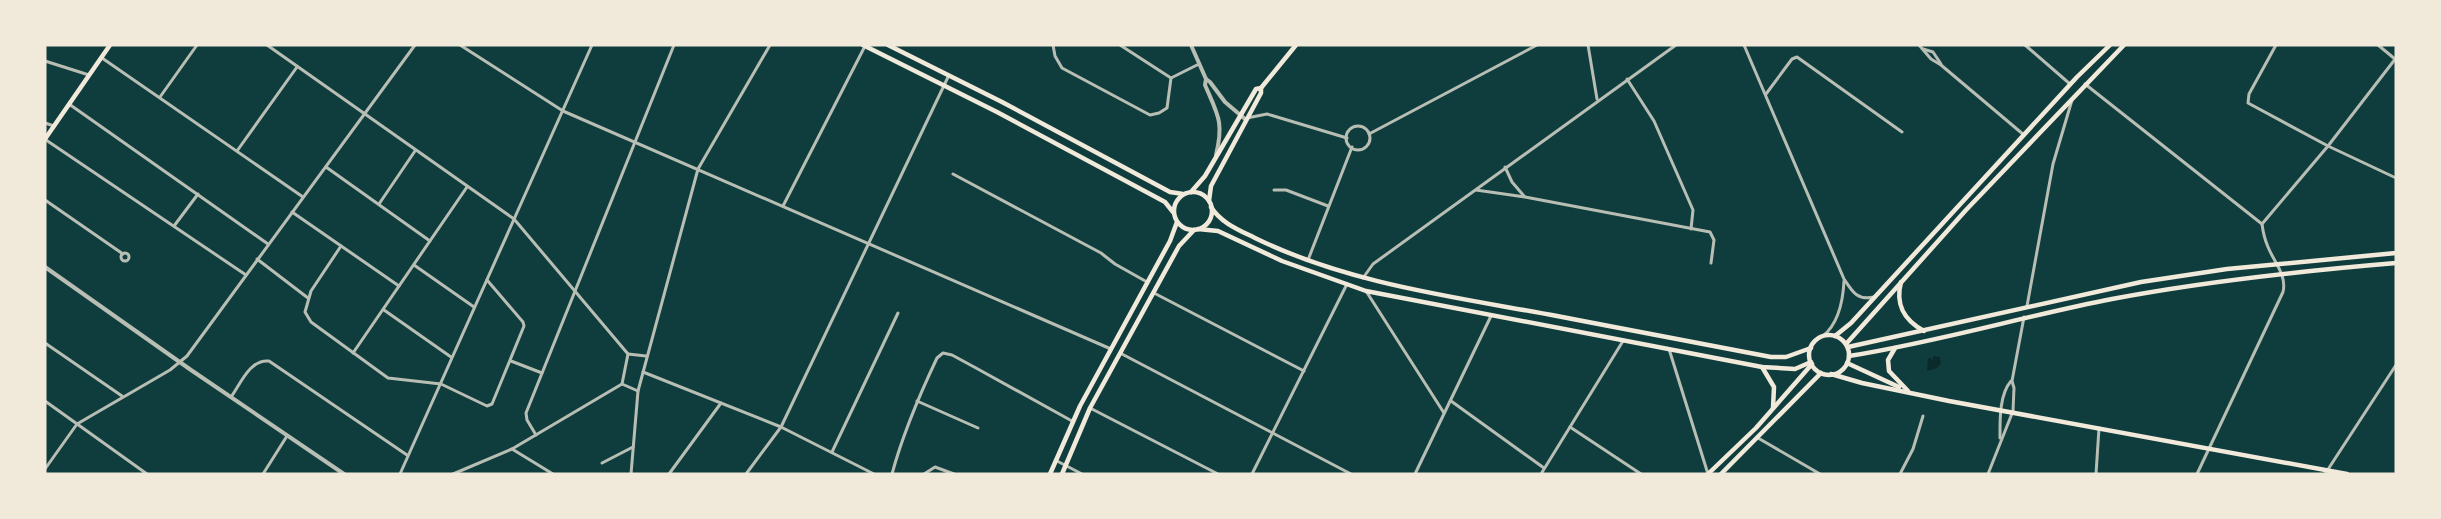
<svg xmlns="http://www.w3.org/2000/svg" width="2441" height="519" font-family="Merriweather,serif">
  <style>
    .water { fill: #0a2a2b }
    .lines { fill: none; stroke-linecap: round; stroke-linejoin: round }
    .minor { stroke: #b8beb3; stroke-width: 3 }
    .tertiary { stroke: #b8beb3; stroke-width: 4 }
    .secondary { stroke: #f1e9da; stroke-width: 4.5 }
    .primary { stroke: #f1e9da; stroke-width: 4.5 }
  </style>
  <rect width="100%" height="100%" fill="#0f3d3e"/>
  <path class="water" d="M1933 356 1940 357 1941 363 1937 368 1927 371 1928 358H1931L1933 361Z"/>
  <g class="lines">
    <g class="minor">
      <path d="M267 45 514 219 628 354"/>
      <path d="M460 45 563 111 1111 349"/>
      <path d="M1053 45 1055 56 1062 68 1150 115 1159 113 1167 108 1171 78"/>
      <path d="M1120 45 1171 78 1199 64"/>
      <path d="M1588 45 1597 99"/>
      <path d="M1744 45 1844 279C1852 291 1857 301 1874 297"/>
      <path d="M1919 45 1931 59 1941 65 2024 135"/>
      <path d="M2025 45 2070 84"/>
      <path d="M2276 45 2249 94 2248 103 2328 146 2396 178"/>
      <path d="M2378 45 2395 59"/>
      <path d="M1923 49 1933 52 1941 64"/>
      <path d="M102 58 303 197"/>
      <path d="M45 61 89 75"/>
      <path d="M1627 79 1654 121 1693 210 1691 229"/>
      <path d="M2085 84 2262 224"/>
      <path d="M1766 94 1792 59 1797 57 1902 132"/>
      <path d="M160 97 197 45"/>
      <path d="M69 104 268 244"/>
      <path d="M1247 118 1267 114 1347 138"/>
      <path d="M45 123 54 126"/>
      <circle cx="1358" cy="138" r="12"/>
      <path d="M1369 134 1537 45"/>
      <path d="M46 140 246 275"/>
      <path d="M237 151 297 67"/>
      <path d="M326 167 430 241"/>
      <path d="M1505 167 1512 182 1524 196"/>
      <path d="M953 174 1101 253 1115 264 1147 282"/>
      <path d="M1274 190H1286L1328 206"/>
      <path d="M1476 190 1525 197 1710 232 1714 240 1711 263"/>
      <path d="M45 200 123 254"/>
      <path d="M379 204 415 151"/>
      <path d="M783 206 865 46"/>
      <path d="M292 212 399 286"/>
      <path d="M174 226 198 194"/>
      <path d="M341 246 311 291 305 312 311 322 388 378 441 384 487 406 492 404 524 326 523 322 487 280"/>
      <circle cx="125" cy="257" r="4"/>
      <path d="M257 259 308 298"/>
      <path d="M1308 260 1352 147"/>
      <path d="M414 265 474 307"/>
      <path d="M1363 278 1373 264 1676 45"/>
      <path d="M1366 291 1444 413"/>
      <path d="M1154 293 1304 371"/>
      <path d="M2027 306 2053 164 2072 100"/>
      <path d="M384 310 451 357"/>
      <path d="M1823 336C1839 323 1843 301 1844 281"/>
      <path d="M45 343 122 396"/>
      <path d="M1669 349 1708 474"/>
      <path d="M353 353 467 187"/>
      <path d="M1120 353 1351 474"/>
      <path d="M511 361 542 373"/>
      <path d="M643 372 781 427 874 474"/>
      <path d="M638 391 622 384 628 354 646 356"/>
      <path d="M231 397C241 383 250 359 269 361L407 455"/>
      <path d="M45 401 147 474"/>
      <path d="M917 401 978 428"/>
      <path d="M1451 401 1544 468"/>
      <path d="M1090 408 1218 474"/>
      <path d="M1570 427 1641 474"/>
      <path d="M536 435 527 420 526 413 674 45"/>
      <path d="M1758 438 1820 474"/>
      <path d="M2000 438C2000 421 1999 395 2011 381"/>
      <path d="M512 449 553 474"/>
      <path d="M832 452 898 313"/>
      <path d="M1057 461 1082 474"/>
      <path d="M602 463 633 447"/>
      <path d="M45 469 77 424 170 370 187 356 415 45"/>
      <path d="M263 474 287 436"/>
      <path d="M400 474 592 45"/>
      <path d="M453 474 512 449 622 384"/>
      <path d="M631 474 638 391 698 169 770 45"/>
      <path d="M669 474 721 403"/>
      <path d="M746 474 781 427 949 75"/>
      <path d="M892 474C903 433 919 396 937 358L943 353 952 355 976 368 1072 421"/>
      <path d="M924 474 935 467 954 474"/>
      <path d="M1252 474 1346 286"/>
      <path d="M1415 474 1491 316"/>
      <path d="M1541 474 1623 341"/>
      <path d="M1900 474 1913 449 1923 416"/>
      <path d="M1988 474 2013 411 2014 388 2012 381 2024 317"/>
      <path d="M2096 474 2099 428"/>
      <path d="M2197 474 2283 292C2287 275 2274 262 2268 247 2265 240 2263 232 2262 224L2328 146 2396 58"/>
      <path d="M2325 474 2396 365"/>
    </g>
    <g class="tertiary">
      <path d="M1191 45 1206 79 1205 85C1218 115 1224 122 1216 155"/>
      <path d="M1206 79 1210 82 1225 102 1245 119"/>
      <path d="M45 267 191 370 344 474"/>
    </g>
    <g class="secondary">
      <path d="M45 139 110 45"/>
      <path d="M1191 192 1205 176 1256 89 1261 88 1296 45"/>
      <path d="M1209 201 1211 186 1261 93V88"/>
      <path d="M1848 347 2141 282 2227 269 2396 253"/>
      <path d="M1895 348 1888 360 1889 371 1908 391"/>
      <path d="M1849 356C1938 342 2024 316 2112 299 2206 281 2301 271 2396 263"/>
      <path d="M1847 363 1899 387"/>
      <path d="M1831 374 1862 383 1949 401 2347 474"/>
      <path d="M1050 474 1080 406 1170 241 1177 222"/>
      <path d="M1062 474 1090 408 1179 246 1194 230"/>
    </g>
    <g class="primary">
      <path d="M863 45 997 112 1165 202 1173 212"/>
      <path d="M888 45 1002 102 1170 192 1183 194"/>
      <circle cx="1193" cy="211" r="19"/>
      <path d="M1211 207C1221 223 1239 230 1255 238 1349 284 1455 297 1557 316 1628 330 1699 343 1771 357H1786L1811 348"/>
      <path d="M1198 229 1218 231 1282 261 1366 291 1762 367 1795 369 1811 362"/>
      <path d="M1901 282C1895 305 1904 320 1924 331"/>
      <circle cx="1829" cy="355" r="20"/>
      <path d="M1835 336 1851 323 2077 77 2110 45"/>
      <path d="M1846 344 1966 210 2124 45"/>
      <path d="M1762 367 1774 387 1773 408"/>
      <path d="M1708 474 1756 428 1812 364"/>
      <path d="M1721 474 1821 373"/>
    </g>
  </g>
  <rect width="2441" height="519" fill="none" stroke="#f1e9da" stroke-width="93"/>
</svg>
